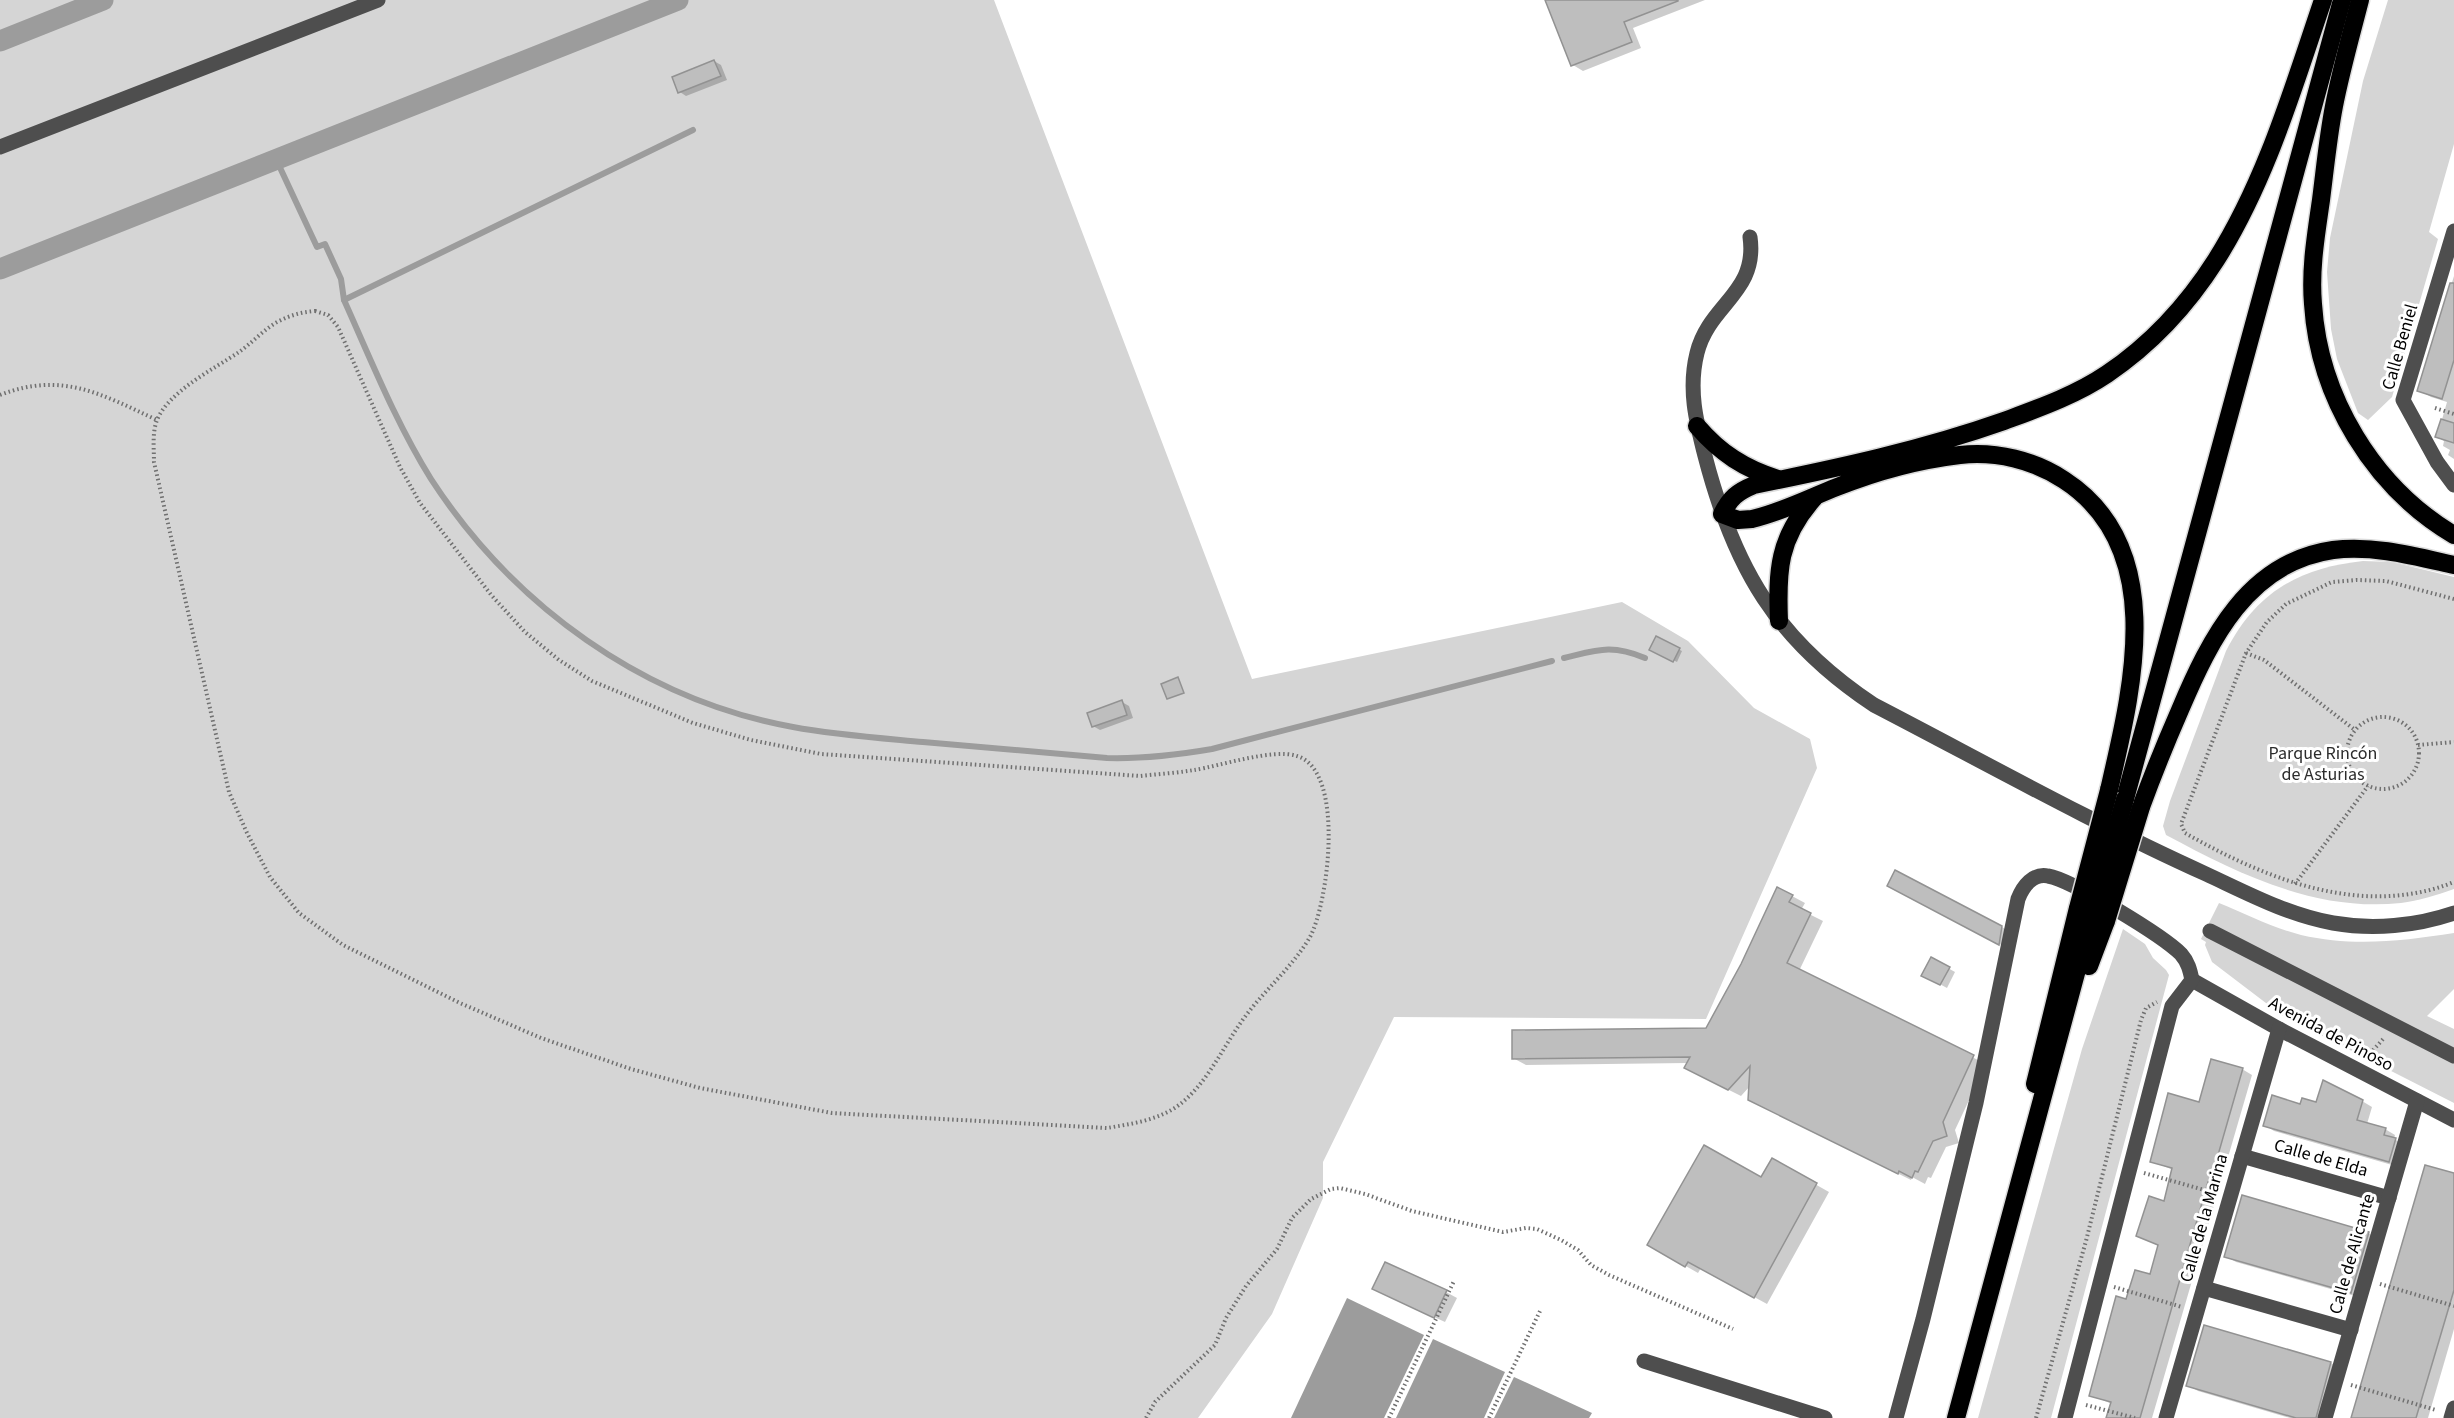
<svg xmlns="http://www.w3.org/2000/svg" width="2454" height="1418" font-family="'Source Sans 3',sans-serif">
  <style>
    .green { fill: #d5d5d5 }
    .water { fill: #9c9c9c }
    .shadow { fill: #0003 }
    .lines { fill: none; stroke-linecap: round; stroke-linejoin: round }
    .stream { stroke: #9c9c9c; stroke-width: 6 }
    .canal { stroke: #9c9c9c; stroke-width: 21 }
    .building { fill: #bebebe; stroke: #929292; stroke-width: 1.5 }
    .highway-casing { stroke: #dbdbdb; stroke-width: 21 }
    .path { stroke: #707070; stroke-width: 4; stroke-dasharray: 1.5 3; stroke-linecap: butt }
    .minor { stroke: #4e4e4e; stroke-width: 15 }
    .highway { stroke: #000; stroke-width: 18 }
    .highway-bridge-casing { stroke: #dbdbdb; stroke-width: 21; stroke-linecap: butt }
    .highway-bridge { stroke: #000; stroke-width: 18 }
    .labels { text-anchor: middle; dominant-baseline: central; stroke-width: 6; stroke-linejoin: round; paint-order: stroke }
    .street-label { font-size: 18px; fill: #000; stroke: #fff }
    .park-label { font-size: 18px; fill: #2c2c2c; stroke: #fff }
  </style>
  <rect width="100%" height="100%" fill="#fff"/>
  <g class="green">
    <path d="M0 0H994L1252 679 1622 602 1688 641 1754 708 1810 739 1817 768 1706 1019 1394 1017 1323 1162V1198L1272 1314 1198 1418H0Z"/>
    <path d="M2388 0H2454V144L2429 232 2438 239 2392 397 2368 420 2358 413 2337 359 2331 329 2327 272 2330 238 2363 81Z"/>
    <path d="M2363 561 2392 562 2454 577V889C2437 895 2418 901 2401 903 2315 912 2239 874 2166 835L2163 826 2170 801 2226 651C2256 592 2299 568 2363 561Z"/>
    <path d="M2219 903C2246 914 2273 928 2301 935 2353 947 2403 941 2454 933V989L2427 1016 2454 1029V1103L2283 1016 2212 962 2205 945 2206 942 2201 939Z"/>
    <path d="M2123 929 2145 944 2153 958 2166 970 2169 975 2051 1418H1978L2082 1049Z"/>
  </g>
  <g class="water">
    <path d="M1347 1298 1424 1335 1384 1418H1291Z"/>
    <path d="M1433 1339 1505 1372 1484 1418H1396Z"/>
    <path d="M1514 1377 1592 1413 1589 1418H1494Z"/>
  </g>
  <g class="shadow">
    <path d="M1547 0H1705L1633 28 1641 48 1583 71 1573 65Z"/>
    <path d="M714 61 721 65 727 80 686 96 680 92Z"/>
    <path d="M2454 276V459L2448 455 2450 450 2443 446 2444 441 2437 437 2447 402 2431 397 2419 390Z"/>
    <path d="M1656 638 1682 651 1677 662 1651 649Z"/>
    <path d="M1122 702 1129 706 1133 718 1100 730 1093 726Z"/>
    <path d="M1899 891 2002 927 2012 934 2009 949Z"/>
    <path d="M1792 896 1805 903 1801 910 1823 921 1799 971 1986 1064 1955 1130 1959 1143 1946 1147 1931 1178 1928 1177 1925 1184 1912 1177 1911 1180 1762 1106 1750 1086 1741 1096 1699 1075 1688 1063 1526 1065 1513 1058 1707 1029Z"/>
    <path d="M1932 959 1955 972 1947 988 1923 975Z"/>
    <path d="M2242 1069 2252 1075 2152 1418H2108L2112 1404 2091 1395 2127 1301 2151 1276 2159 1246 2138 1235 2165 1203 2173 1170 2152 1161 2200 1104Z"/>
    <path d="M2362 1101 2372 1107 2367 1124 2385 1129 2395 1135 2394 1139 2405 1145 2399 1167 2274 1131 2265 1125 2301 1106Z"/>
    <path d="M1772 1160 1829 1192 1767 1304 1701 1268 1698 1273 1649 1245 1762 1179Z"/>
    <path d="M2454 1175V1329L2428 1418H2352Z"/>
    <path d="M2368 1233 2379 1239 2362 1298 2236 1262 2226 1256Z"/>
    <path d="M1446 1292 1457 1298 1445 1322 1384 1294Z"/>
    <path d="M2331 1363 2341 1369 2328 1418H2290L2198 1391 2188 1385Z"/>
  </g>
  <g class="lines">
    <g class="stream">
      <path d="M276 159 317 247 325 244 341 279 344 300C371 360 396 423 431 479 513 605 643 700 793 727 836 735 880 738 923 742 984 747 1045 753 1107 758 1143 759 1177 755 1212 749L1552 661"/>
      <path d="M344 300 693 130"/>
      <path d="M1564 658C1598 650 1611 644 1645 658"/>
    </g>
    <g class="canal">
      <path d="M0 41 103 0"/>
      <path d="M0 269 678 0"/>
    </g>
  </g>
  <g class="building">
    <path d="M1545 0H1678V1L1624 22 1632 42 1571 66Z"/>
    <path d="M714 60 721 76 678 93 672 77Z"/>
    <path d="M2450 283H2454V360L2442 399 2417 391Z"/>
    <path d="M2441 419 2454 423V443L2435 437Z"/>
    <path d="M1656 636 1680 648 1673 662 1649 650Z"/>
    <path d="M1178 677 1184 693 1167 699 1161 684Z"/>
    <path d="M1122 700 1127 715 1092 727 1087 713Z"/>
    <path d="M1895 870 2002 926 1999 945 1887 886Z"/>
    <path d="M1777 887 1793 895 1789 902 1811 913 1787 963 1974 1055 1943 1122 1947 1136 1933 1141 1918 1172 1915 1171 1912 1178 1899 1171 1898 1174 1748 1100 1750 1066 1728 1090 1684 1068 1690 1057 1512 1059V1030L1706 1028 1741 964Z"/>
    <path d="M1931 957 1950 967 1940 985 1921 976Z"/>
    <path d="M2211 1059 2243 1068 2210 1183 2208 1182 2140 1418H2106L2111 1402 2089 1396 2116 1296 2126 1299 2135 1270 2150 1274 2158 1245 2136 1236 2149 1196 2164 1201 2172 1168 2150 1162 2168 1093 2199 1102Z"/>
    <path d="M2323 1080 2363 1100 2357 1120 2386 1128 2384 1135 2396 1138 2389 1162 2263 1126 2272 1095 2300 1104 2302 1098 2316 1102Z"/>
    <path d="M1704 1145 1761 1177 1772 1158 1817 1183 1754 1298 1688 1262 1685 1267 1647 1245Z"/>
    <path d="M2425 1165 2454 1173V1290L2416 1418H2351Z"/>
    <path d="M2242 1195 2369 1232 2351 1293 2224 1257Z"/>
    <path d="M1385 1262 1447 1290 1434 1318 1372 1289Z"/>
    <path d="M2204 1325 2331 1362 2316 1418H2296L2186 1386Z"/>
  </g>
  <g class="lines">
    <defs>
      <g id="highway">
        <path d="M2360 0C2351 35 2341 70 2334 106 2328 137 2325 169 2321 200 2316 235 2310 269 2313 304 2319 397 2373 487 2454 535"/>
        <path d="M1697 426C1720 453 1745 469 1778 479"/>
        <path d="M1779 621C1777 571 1778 538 1814 498"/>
        <path d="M2109 790C2132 690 2169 548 2064 480 2034 460 1996 451 1960 455 1918 460 1877 471 1837 487 1809 498 1782 512 1752 519L1738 520 1722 514C1730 498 1737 492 1754 485 1838 468 1922 450 2004 421 2039 408 2076 395 2107 374 2150 345 2188 304 2216 260 2266 181 2293 88 2323 0"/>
        <path d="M2125 799 2342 0"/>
        <path d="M2141 807C2153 774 2166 742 2180 710 2210 639 2248 562 2333 550 2374 545 2414 556 2454 565"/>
        <path d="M2089 966 2106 921"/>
        <path d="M2035 1084 2078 908"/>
        <path d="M1956 1418 2092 914"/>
      </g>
    </defs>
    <use href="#highway" class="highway-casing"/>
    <g class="path">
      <path d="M315 311 328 315 338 327 400 467 420 503 492 596 525 632 559 660 592 681 693 723 751 740 821 754 1140 776C1158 774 1177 773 1194 770 1220 766 1273 748 1297 756 1346 771 1328 904 1310 937 1293 966 1267 988 1247 1014 1224 1044 1209 1082 1179 1105 1159 1120 1131 1124 1107 1128L832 1113 700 1088 631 1069 541 1038 460 1003 343 945 299 913 270 877 247 833 229 792 154 462C154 449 152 433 157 420 169 391 214 369 239 352 252 343 264 329 279 321 291 315 302 312 315 311Z"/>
      <path d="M0 395C62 371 101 394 157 420"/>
      <path d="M2435 408 2454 414"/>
      <path d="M2454 599 2386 581 2357 580 2332 582 2286 604 2267 622 2246 653 2181 824 2185 833C2264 878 2362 919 2454 882"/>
      <path d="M2246 653 2264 660 2355 730"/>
      <circle cx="2383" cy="753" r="36"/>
      <path d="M2418 745 2454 742"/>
      <path d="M2295 884 2368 786"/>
      <path d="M2367 1057 2384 1038"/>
      <path d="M2144 1173 2215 1193"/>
      <path d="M2380 1284 2454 1306"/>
      <path d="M2114 1287 2182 1307"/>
      <path d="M2351 1385 2436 1410"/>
      <path d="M2086 1405 2135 1418"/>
      <path d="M1146 1418 1155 1402 1215 1345 1226 1318 1246 1286 1277 1249 1292 1218 1311 1199 1331 1189 1340 1188 1365 1194 1412 1211 1503 1232 1526 1228 1537 1229 1561 1240 1578 1250 1591 1265 1609 1275 1733 1329"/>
      <path d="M1389 1418 1454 1281"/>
      <path d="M1489 1418 1540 1311"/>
      <path d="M2036 1418 2086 1241 2141 1020 2146 1008 2157 1002"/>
    </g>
    <g class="minor">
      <path d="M0 147 378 0"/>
      <path d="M2454 231 2403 400 2437 462 2454 485"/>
      <path d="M1750 237C1758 293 1709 304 1697 353 1688 389 1696 421 1705 456 1734 568 1776 640 1874 705 1984 762 2093 823 2206 874 2247 893 2288 915 2333 923 2373 930 2416 926 2454 913"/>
      <path d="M2210 931 2454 1056"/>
      <path d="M2192 980 2279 1029 2454 1120"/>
      <path d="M2242 1156 2389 1198"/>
      <path d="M2204 1288 2351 1330"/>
      <path d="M1644 1361 1825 1418"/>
      <path d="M1896 1418 1923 1319 1976 1103 2018 899C2023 886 2033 873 2048 876 2072 880 2163 936 2181 954 2188 962 2190 970 2192 980L2172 1006 2065 1418"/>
      <path d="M2166 1418 2279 1029"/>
      <path d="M2325 1418 2417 1101"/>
      <path d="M2451 1418 2454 1408"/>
    </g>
    <use href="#highway" class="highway"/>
    <defs>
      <g id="highway-bridge">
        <path d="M2078 908 2109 790"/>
        <path d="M2092 914 2125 799"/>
        <path d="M2106 921 2141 807"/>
      </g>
    </defs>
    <use href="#highway-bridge" class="highway-bridge-casing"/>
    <use href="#highway-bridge" class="highway-bridge"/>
  </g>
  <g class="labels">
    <g class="street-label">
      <text transform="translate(2400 347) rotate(-74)">Calle Beniel</text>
      <text transform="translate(2331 1034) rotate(28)">Avenida de Pinoso</text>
      <text transform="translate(2321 1158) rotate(16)">Calle de Elda</text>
      <text transform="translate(2204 1218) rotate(-74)">Calle de la Marina</text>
      <text transform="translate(2352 1254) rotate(-74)">Calle de Alicante</text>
    </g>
    <g class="park-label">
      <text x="2323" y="753">Parque Rincón<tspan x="2323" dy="21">de Asturias</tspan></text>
    </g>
  </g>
</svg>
